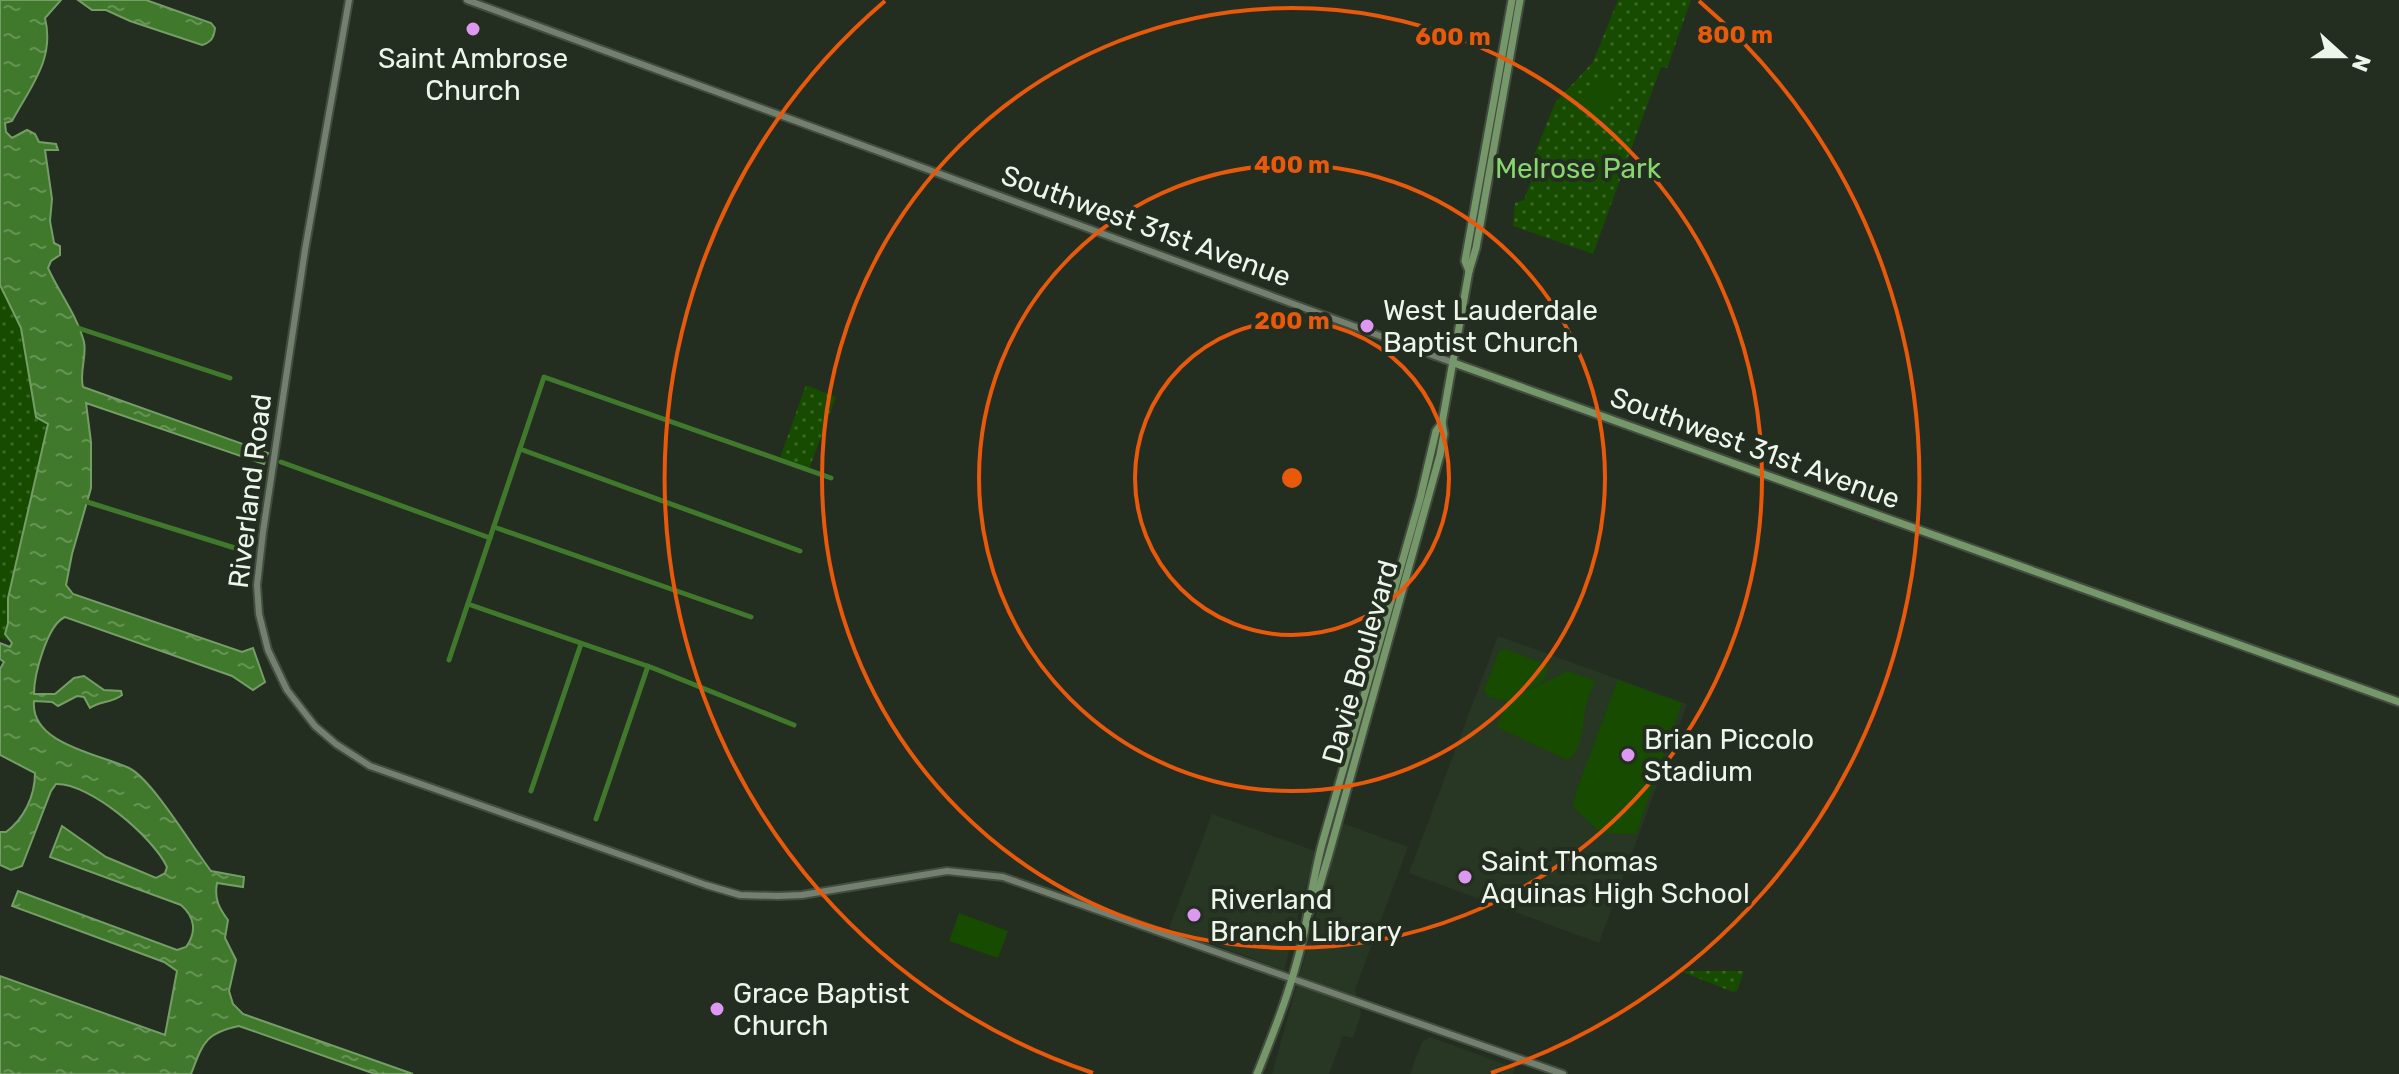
<svg xmlns="http://www.w3.org/2000/svg" width="2399" height="1074" font-family="Rubik,sans-serif">
  <style>
    .built { fill: #273723 }
    .green { fill: url(#green-dots) }
    .pitch { fill: #164b00 }
    .water { fill: url(#water-ripples); stroke: #749e66; stroke-width: 2 }
    .lines { fill: none; stroke-linecap: round; stroke-linejoin: round }
    .canal { stroke: #40792c; stroke-width: 5 }
    .minor-casing { stroke: #424c3f; stroke-width: 10 }
    .major-casing { stroke: #424c3f; stroke-width: 11 }
    .minor { stroke: #73806f; stroke-width: 6 }
    .major { stroke: #75976a; stroke-width: 7 }
    .ring { fill: none; stroke: #e8590c; stroke-width: 4 }
    .poi-dot { fill: #de98f2; stroke: #232e20; stroke-width: 3 }
    .labels { text-anchor: middle; dominant-baseline: central; stroke-width: 8; stroke-linejoin: round; paint-order: stroke }
    .poi-label { font-size: 28px; fill: #eef6ec; stroke: #232e20; text-anchor: start }
    .park-label { font-size: 28px; fill: #89d671; stroke: #232e20 }
    .street-label { font-size: 28px; fill: #eef6ec; stroke: #232e20 }
    .centre { fill: #e8590c; stroke: #232e20; stroke-width: 4 }
    .ring-label { font-size: 24px; text-anchor: middle; font-weight: bold; fill: #e8590c; stroke: #232e20; stroke-width: 8; stroke-linejoin: round; paint-order: stroke }
  </style>
  <defs>
    <pattern id="green-dots" width="8" height="8" patternUnits="userSpaceOnUse" patternTransform="scale(2)"><rect width="8" height="8" fill="#164b00"/><path d="M2 2h.1M6 6h.1" fill="none" stroke="#386625" stroke-width="1.8" stroke-linecap="round"/></pattern>
    <pattern id="water-ripples" width="26" height="14" patternUnits="userSpaceOnUse" patternTransform="scale(2)"><rect width="26" height="14" fill="#40792c"/><path d="M2 4q2-2 4 0t4 0M15 11q2-2 4 0t4 0" fill="none" stroke="#659355"/></pattern>
  </defs>
  <rect width="100%" height="100%" fill="#232e20"/>
  <g class="built">
    <path d="M1498 636 1687 704 1599 943 1409 873Z"/>
    <path d="M1212 814 1315 851 1284 970 1169 928Z"/>
    <path d="M1342 823 1408 847 1355 990 1361 1014 1353 1038 1343 1036 1329 1074H1272Z"/>
    <path d="M1430 1037 1515 1068 1513 1074H1410L1422 1042Z"/>
  </g>
  <g class="green">
    <path d="M1618 0H1691L1667 68 1661 67 1593 254 1513 226 1515 203 1524 200 1531 181 1525 178 1555 103 1593 62Z"/>
    <path d="M0 285 21 328 36 417 48 424 8 598V623L5 634 9 641 0 638Z"/>
    <path d="M806 385 836 397 809 469 780 458Z"/>
    <path d="M1680 971H1744L1737 991 1733 992Z"/>
  </g>
  <g class="pitch">
    <path d="M1598 76 1616 92 1596 113 1578 97Z"/>
    <path d="M1505 649 1549 666 1544 680 1515 697 1568 671 1595 681C1592 689 1588 697 1586 706 1582 722 1584 750 1567 760L1497 727 1507 701 1488 697 1484 690 1500 650Z"/>
    <path d="M1618 680 1682 703 1636 834 1601 833 1573 807 1576 792Z"/>
    <path d="M959 913 1008 931 998 958 949 941Z"/>
  </g>
  <g class="water">
    <path d="M0 0H61L45 18C55 59 31 86 12 121L5 123 6 132 12 138 27 130 35 134 39 142 56 144 58 150H45L52 199 50 221 54 243 60 246V255L51 261 48 268C59 293 77 315 84 342 87 357 79 372 83 387L268 453 264 464 86 403 91 442V488L72 554 66 585 73 594 242 652 253 648 265 682 253 690 232 676 65 617C47 625 34 675 34 694H55L74 678 84 676 104 690 121 691 122 695C112 703 100 701 90 708L84 697 77 696 58 706 52 702 34 701C30 744 99 754 129 768 152 779 193 848 211 871L244 877 243 887 217 883C214 899 219 908 228 920L225 938 236 960 229 991 233 1004 243 1014 413 1074H375L239 1026C205 1033 203 1043 191 1074H0V976L165 1035 177 971 164 962 12 906 18 891 177 950 186 947C197 932 195 917 181 905L50 857 62 826 106 857 156 878 165 873 167 867C153 837 90 783 56 784L51 791 22 866 11 870 0 865V832H6C24 819 35 796 35 773L0 755V669L4 662 0 659V643L10 647 12 643 5 634 8 623V598L48 424 36 417 21 328 0 285Z"/>
    <path d="M78 0H146L211 23 215 28C214 37 212 42 202 45L130 21 106 10H92Z"/>
  </g>
  <g class="lines">
    <g class="canal">
      <path d="M75 327 230 378"/>
      <path d="M520 449 800 551"/>
      <path d="M281 462 490 538"/>
      <path d="M84 501 251 553"/>
      <path d="M494 527 751 617"/>
      <path d="M468 604 653 668 794 725"/>
      <path d="M449 660 544 377 831 478"/>
      <path d="M531 791 581 644"/>
      <path d="M596 819 648 666"/>
    </g>
    <defs>
      <g id="minor">
        <path d="M349 0 305 250 263 532 257 585 259 614 268 650 287 690 315 726 336 744 370 766 706 885 740 895 778 896 802 895 947 871 1003 877 1563 1074"/>
        <path d="M467 0 1454 363"/>
      </g>
      <g id="major">
        <path d="M1469 271 1465 261 1512 0"/>
        <path d="M1454 363 2399 702"/>
        <path d="M1309 912 1318 891 1329 854 1440 455 1444 434 1442 423 1469 271 1476 248 1520 0"/>
        <path d="M1257 1074C1278 1022 1299 968 1308 912 1312 889 1316 867 1322 844L1420 499 1436 431 1442 423"/>
      </g>
    </defs>
    <use href="#minor" class="minor-casing"/>
    <use href="#major" class="major-casing"/>
    <use href="#minor" class="minor"/>
    <use href="#major" class="major"/>
  </g>
  <g class="ring">
    <circle cx="1292" cy="478" r="157"/>
    <circle cx="1292" cy="478" r="313"/>
    <circle cx="1292" cy="478" r="470"/>
    <path d="M1093 1073A627 627 0 0 1 885 1M1699 1A627 627 0 0 1 1491 1073"/>
  </g>
  <g class="poi-dot">
    <circle cx="473" cy="29" r="8"/>
    <circle cx="1367" cy="326" r="8"/>
    <circle cx="1628" cy="755" r="8"/>
    <circle cx="1465" cy="877" r="8"/>
    <circle cx="1194" cy="915" r="8"/>
    <circle cx="717" cy="1009" r="8"/>
  </g>
  <g class="labels">
    <g class="poi-label">
      <text x="473" y="58" text-anchor="middle">Saint Ambrose<tspan x="473" dy="32">Church</tspan></text>
      <text x="1383" y="310">West Lauderdale<tspan x="1383" dy="32">Baptist Church</tspan></text>
      <text x="1644" y="739">Brian Piccolo<tspan x="1644" dy="32">Stadium</tspan></text>
      <text x="1481" y="861">Saint Thomas<tspan x="1481" dy="32">Aquinas High School</tspan></text>
      <text x="1210" y="899">Riverland<tspan x="1210" dy="32">Branch Library</tspan></text>
      <text x="733" y="993">Grace Baptist<tspan x="733" dy="32">Church</tspan></text>
    </g>
    <g class="park-label">
      <text x="1578" y="168">Melrose Park</text>
    </g>
    <g class="street-label">
      <text transform="translate(1146 226) rotate(20)">Southwest 31st Avenue</text>
      <text transform="translate(1755 448) rotate(20)">Southwest 31st Avenue</text>
      <text transform="translate(250 491) rotate(-83)">Riverland Road</text>
      <text transform="translate(1360 662) rotate(-74)">Davie Boulevard</text>
    </g>
  </g>
  <circle cx="1292" cy="478" r="12" class="centre"/>
  <g class="ring-label">
    <text x="1735" y="43">800 m</text>
    <text x="1453" y="45">600 m</text>
    <text x="1292" y="173">400 m</text>
    <text x="1292" y="329">200 m</text>
  </g>
  <g transform="translate(2343 56) rotate(111)" stroke="#232e20" stroke-width="6" paint-order="stroke">
  <path d="M0-6L14 30L0 20L-14 30Z" fill="#eef6ec"/>
  <text y="-12" font-size="22" font-weight="bold" text-anchor="middle" fill="#eef6ec">N</text>
  </g>
</svg>
